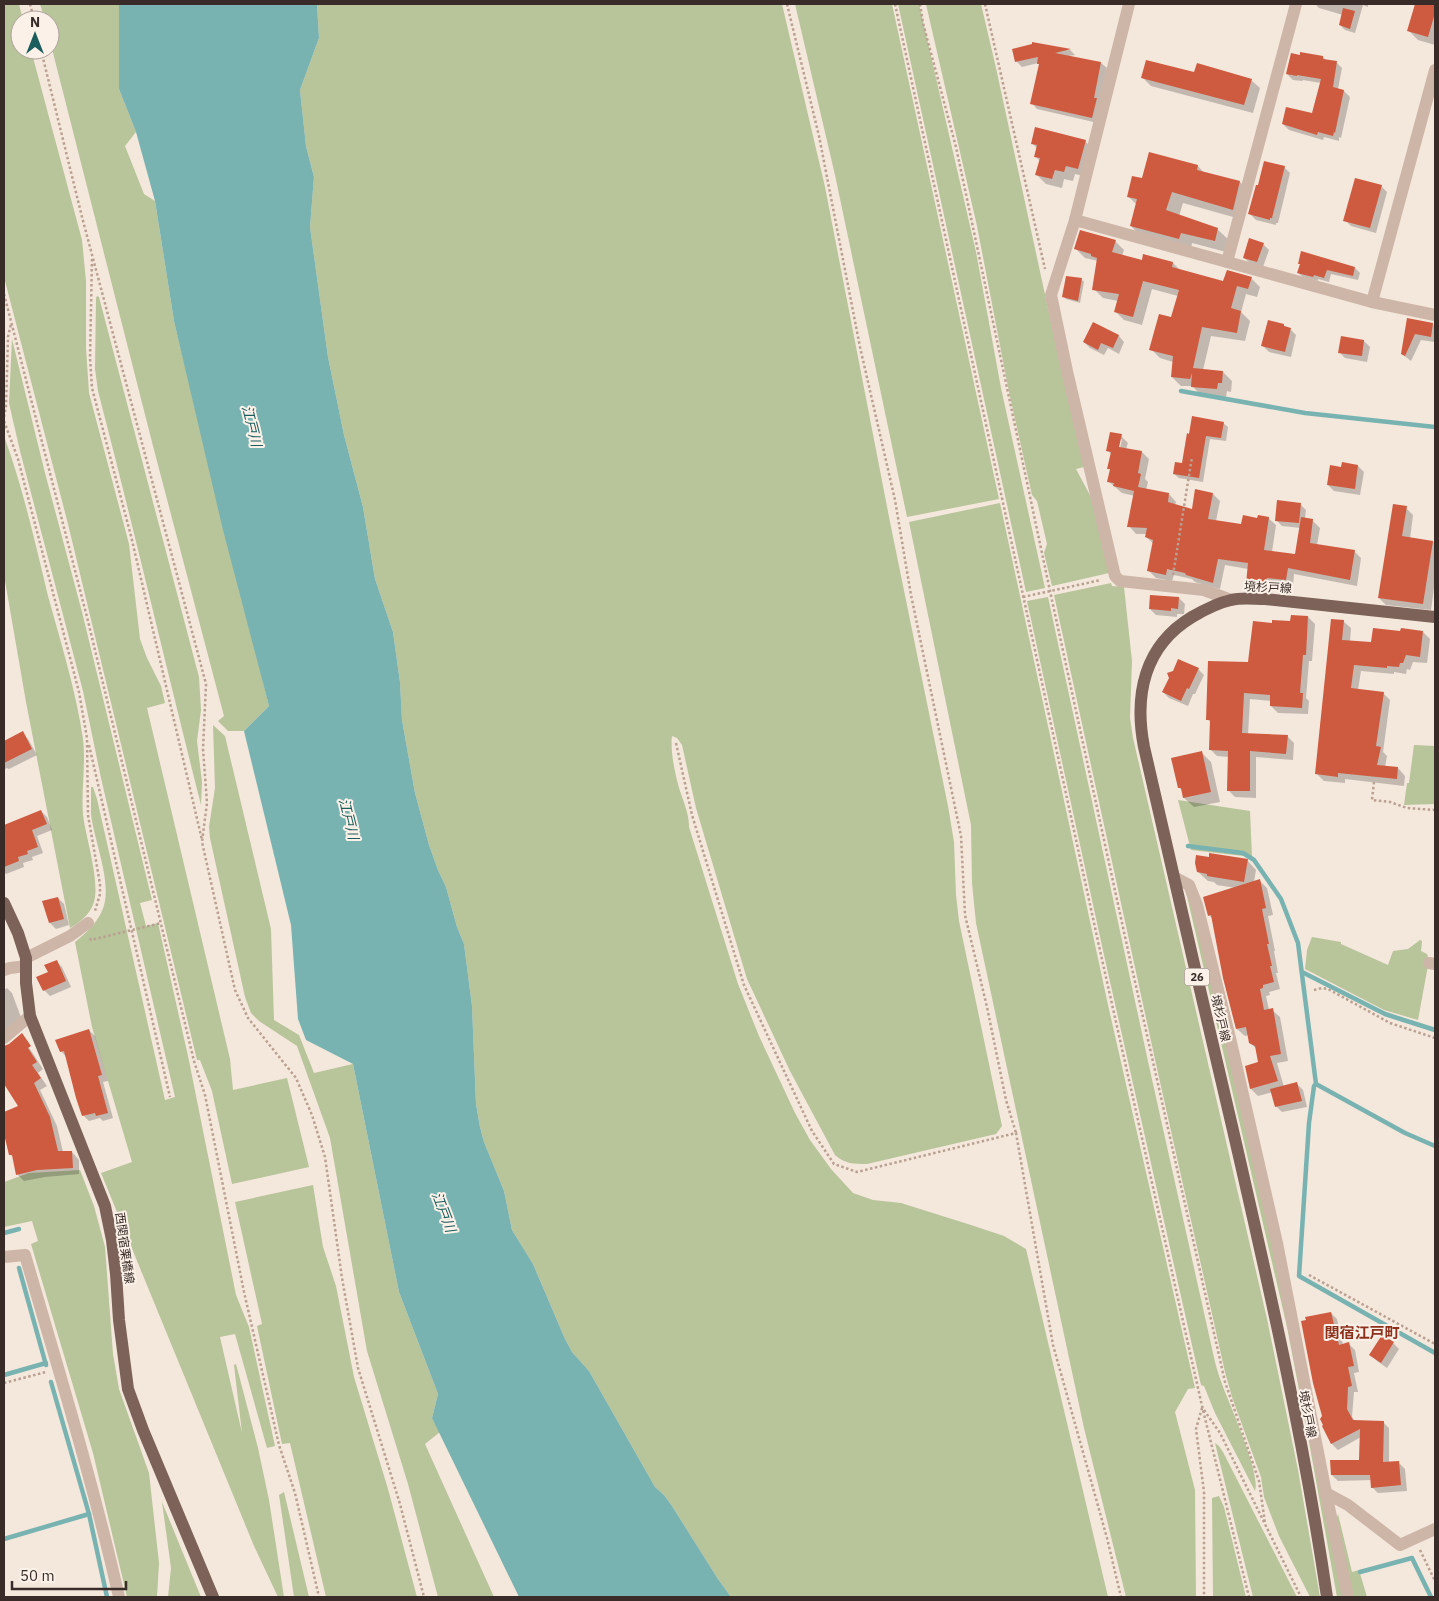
<svg xmlns="http://www.w3.org/2000/svg" width="1439" height="1601" font-family="'IBM Plex Sans','Noto Sans JP',sans-serif">
  <style>
    .green { fill: #b8c49a }
    .water { fill: #78b3b2 }
    .shadow { fill: #0003; fill-rule: evenodd }
    .lines { fill: none; stroke-linecap: round; stroke-linejoin: round }
    .stream { stroke: #78b3b2; stroke-width: 4.5 }
    .building { fill: #ce5a3f }
    .path { stroke: #b9a091; stroke-width: 2.5; stroke-dasharray: 2.5 2.5; stroke-linecap: butt }
    .minor { stroke: #cdb6a7; stroke-width: 12 }
    .major { stroke: #7c6258; stroke-width: 12 }
    .labels { text-anchor: middle; dominant-baseline: central; stroke-width: 4; stroke-linejoin: round; paint-order: stroke }
    .shield { fill: #fbf1e8; stroke: #736762; stroke-width: 1 }
    .shield-label { font-size: 11px; font-weight: bold; fill: #392c28 }
    .street-label { font-size: 12px; fill: #392c28; stroke: #fbf1e8 }
    .water-label { font-size: 14px; font-style: italic; fill: #1a5d5d; stroke: #fbf1e8 }
    .quarter-label { font-size: 15px; font-weight: bold; fill: #8d301b; stroke: #fbf1e8 }
  </style>
  <rect width="100%" height="100%" fill="#f4e7dc"/>
  <g class="green">
    <path d="M4 4H19L23 20H20V50H31L82 240 86 281V348L89 393 129 544 140 639 147 658 161 686 165 703 147 708 230 1059 233 1090 287 1078 309 1167 232 1184 212 1091 200 1060H197L68 524 4 277Z"/>
    <path d="M40 4H119V89L136 132 125 146 144 194 155 201 174 321 269 706 244 731H228L218 721 224 716 153 446 50 41V20H45Z"/>
    <path d="M317 4H782L825 187 890 522 948 806 954 842 956 895 959 921 1002 1126 996 1134 867 1164C854 1164 845 1164 835 1155L790 1071 747 979 696 808 682 745 677 738 672 736C670 750 675 774 679 788 683 801 689 813 689 827L738 984 759 1036 795 1113 810 1140 831 1169 853 1193 873 1200 901 1203 971 1225 1004 1236 1026 1249 1108 1597H731L718 1579 672 1506 664 1495 655 1487 589 1371 572 1352 565 1339 533 1264 512 1230 504 1191 484 1142 480 1127 476 1104 472 1006 464 944 457 927 446 887 438 870 429 845 415 793 402 720 400 682 393 632 375 579 363 507 344 435 328 357 310 227 314 177 306 146 300 90 319 38Z"/>
    <path d="M795 4H892L999 499 907 517 835 175Z"/>
    <path d="M898 4H919L976 252 1001 388 1045 588 1026 592Z"/>
    <path d="M926 4H981L996 68 1060 364 1084 467 1076 469 1092 499 1109 573 1052 586 1044 553 1047 544 1037 501 1032 495 1009 392 977 226Z"/>
    <path d="M97 296 99 297 199 677 201 710 197 741 202 782 201 805C166 667 134 529 98 391L95 369 96 298Z"/>
    <path d="M12 339 45 473 82 612 152 900 140 903 146 926 158 923 188 1056 236 1295 249 1327 275 1446 267 1448 235 1334 220 1337 242 1433 234 1365 236 1364 258 1448 269 1500 284 1597H278L254 1546 101 1173 132 1162 92 1027 75 942C85 934 95 925 101 913 115 887 94 842 91 814 91 805 91 796 91 787H93L97 799 165 1100 175 1097 101 778 83 691 20 451 9 403Z"/>
    <path d="M4 436C23 488 35 542 48 596 61 643 76 691 83 739 86 764 81 790 83 815 86 838 98 874 95 897 93 912 82 921 70 928L26 702 4 575Z"/>
    <path d="M1000 503 1108 1005 1195 1388 1188 1389 1175 1412 1195 1490 1196 1597H1126L1084 1428 976 923 972 883 971 825 909 522Z"/>
    <path d="M1111 583 1112 586 1124 587 1132 661 1130 718 1133 738 1267 1319 1298 1470 1320 1597H1310L1279 1536 1264 1497 1261 1477 1232 1397 1225 1372 1156 1064 1054 595Z"/>
    <path d="M1048 597 1149 1066 1215 1362C1217 1369 1219 1377 1222 1384 1229 1404 1261 1473 1255 1491L1215 1413 1204 1386 1201 1385 1104 955 1027 601Z"/>
    <path d="M213 725 225 736 271 929 274 1020 299 1035 314 1073 353 1064 399 1292 438 1394 432 1418 440 1432 425 1444 494 1597H438L408 1484 367 1351 330 1138 297 1046 259 1021 251 1013 245 997 210 838 209 827 215 788Z"/>
    <path d="M1414 745 1435 746 1434 791 1435 792V804L1404 805 1407 783H1409Z"/>
    <path d="M1178 800 1250 811 1252 857 1191 850Z"/>
    <path d="M1186 892 1195 913 1282 1283 1346 1597H1337L1309 1442 1287 1327Z"/>
    <path d="M1312 937 1341 942V944L1388 965 1393 951 1408 949 1420 940 1422 941 1421 951 1427 954 1429 960 1418 1020 1384 1010 1305 969 1307 950Z"/>
    <path d="M80 1170 94 1206 105 1247 113 1354 119 1389 149 1473 159 1563 157 1597H127L93 1453 31 1244 38 1241 32 1221 4 1227V1182L29 1173Z"/>
    <path d="M313 1185 323 1247 336 1286 354 1377 388 1489 417 1597H326L290 1443 282 1444 257 1326 262 1324 235 1202Z"/>
    <path d="M1215 1443 1219 1446 1223 1452 1297 1597H1253Z"/>
    <path d="M284 1492 309 1597H294L279 1495Z"/>
    <path d="M1219 1496 1224 1507 1246 1597H1213L1212 1498Z"/>
    <path d="M162 1502 201 1597H168L171 1568Z"/>
    <path d="M1338 1514 1352 1572 1359 1570 1367 1597H1353L1336 1521Z"/>
  </g>
  <path class="water" d="M119 4H317L319 38 300 90 306 146 314 177 310 227 328 357 344 435 363 507 375 579 393 632 400 682 402 720 415 793 429 845 438 870 446 887 457 927 464 944 472 1006 476 1104 480 1127 484 1142 504 1191 512 1230 533 1264 565 1339 572 1352 589 1371 655 1487 664 1495 672 1506 718 1579 731 1597H519L432 1418 438 1394 399 1292 353 1064 306 1040 298 1019 291 925 244 731 269 706 223 530 174 321 155 201 136 132 119 89Z"/>
  <g class="shadow">
    <path d="M1315 4H1368V7L1363 5 1355 33 1345 30 1340 25 1343 15 1319 8Z"/>
    <path d="M1416 4H1435V45L1418 40 1409 31Z"/>
    <path d="M1033 44 1070 50 1075 55 1068 56 1101 63 1107 68 1098 123 1037 109 1032 103 1040 66 1038 63 1022 67 1016 61Z"/>
    <path d="M1323 57 1326 60 1336 62 1342 68 1338 89 1344 91 1350 97 1341 138 1339 137V141L1324 137 1323 140 1289 130 1283 124 1313 115 1321 83 1303 80 1302 81 1293 80 1287 74Z"/>
    <path d="M1143 78 1251 80 1260 88 1253 113 1151 86Z"/>
    <path d="M1085 141 1094 150 1087 177 1075 174 1073 181 1064 179 1062 188 1046 184 1037 175 1040 161 1035 156 1037 148 1032 143Z"/>
    <path d="M1198 166 1205 174 1240 182 1251 193 1244 220 1183 203 1179 216 1217 229 1229 240 1226 252 1192 243 1191 250 1143 238 1131 226 1137 205 1128 196 1143 180Z"/>
    <path d="M1284 167 1290 173 1278 223H1276V225L1256 220 1250 214Z"/>
    <path d="M1381 186 1387 192 1376 233 1351 226 1345 220Z"/>
    <path d="M1115 241 1124 250 1122 256 1143 261 1173 263 1181 271 1224 283 1251 278 1260 287 1257 297 1246 294 1241 312 1250 321 1245 341 1211 336 1203 370 1223 372 1232 381 1231 392 1227 391 1226 397 1201 395 1192 386H1181L1172 377 1173 362 1160 358 1151 349 1172 319 1178 296 1152 289 1142 325 1124 320 1115 311 1118 301 1103 298 1094 289 1098 261 1085 258 1076 249Z"/>
    <path d="M1263 244 1269 250 1263 267 1250 263 1244 258Z"/>
    <path d="M1299 263 1355 268 1360 273 1358 280 1331 274 1329 282 1318 279V281L1303 277 1298 273 1301 265Z"/>
    <path d="M1067 278 1082 280 1084 282 1080 303 1066 299 1064 297Z"/>
    <path d="M1408 319 1433 324 1435 327V342L1421 340 1411 361 1402 354Z"/>
    <path d="M1283 325 1290 329 1296 335 1291 357 1269 352 1263 346Z"/>
    <path d="M1119 336 1124 342 1119 354 1108 348 1104 355 1090 348 1084 342Z"/>
    <path d="M1364 341 1370 347 1367 362 1345 358 1339 352Z"/>
    <path d="M1223 423 1228 427 1226 441 1210 439 1203 482 1179 478 1174 474 1183 465 1188 435Z"/>
    <path d="M1121 436 1128 443 1126 449 1142 452 1149 459 1145 479 1148 482 1146 490 1169 494 1176 502 1175 505 1193 510 1213 494 1220 501 1216 521 1242 526 1258 520 1268 518 1276 525 1272 552 1296 555 1301 528 1282 526 1276 520 1300 504 1306 510 1305 519 1313 521 1320 528 1317 545 1354 551 1361 558 1357 586 1294 574 1293 586 1273 584 1272 591 1267 590V593L1254 590 1247 583 1248 569 1225 565 1220 589 1195 582 1192 579 1174 575 1172 581 1156 578 1149 571 1154 544 1146 537 1147 534H1136L1129 526 1135 496 1122 493 1108 481 1111 470 1109 468 1111 454 1107 450ZM1119 439H1122L1119 453Z"/>
    <path d="M1358 466 1364 472 1360 495 1334 491 1328 485 1342 468Z"/>
    <path d="M1406 508 1413 515 1410 539 1435 542V581L1431 610 1386 605 1379 598Z"/>
    <path d="M1179 598 1185 604 1184 614H1177V617L1156 615 1150 609Z"/>
    <path d="M1308 617 1315 624 1312 661H1309L1306 698 1309 701 1308 714 1278 713 1271 706V701L1250 699 1248 735 1288 737 1294 743 1293 760 1256 757V798L1235 797 1229 791V757L1217 756 1210 749 1211 723 1207 719 1249 663 1273 625 1292 623Z"/>
    <path d="M1343 621 1351 628 1350 642 1373 644 1401 633 1423 632 1430 639 1427 663 1413 662 1410 670 1407 669 1406 674 1394 672V674L1361 671 1358 690 1383 693 1390 700 1383 752 1387 756 1385 767 1398 768 1405 776 1404 786 1345 779V783L1324 781 1317 774Z"/>
    <path d="M1198 669 1204 675 1195 694H1193L1188 706 1169 698 1163 692Z"/>
    <path d="M22 733 28 739 37 755 9 769 7 768 4 770V742Z"/>
    <path d="M1202 753 1211 762 1220 802 1194 807 1184 798 1183 792 1179 787Z"/>
    <path d="M41 811 47 817 52 830 37 836 43 853 32 857 33 860 23 863 24 867 6 874 4 872V846H5L4 843V827Z"/>
    <path d="M1247 860 1256 870 1254 882 1260 881 1267 888 1273 915 1268 916 1275 951H1274L1278 973H1276L1280 989 1269 992 1270 995 1266 996 1269 1010H1272L1280 1017 1288 1061 1277 1063 1284 1087 1297 1084 1303 1090 1307 1107 1282 1112 1276 1106 1273 1092 1258 1096 1251 1089 1246 1067 1259 1063 1257 1049 1250 1043 1249 1035 1245 1036 1237 1029 1213 919 1209 915 1236 888 1217 885 1214 882 1208 881 1198 872Z"/>
    <path d="M58 898 64 904 69 925 56 929 50 923Z"/>
    <path d="M56 961 62 967 71 987 50 996 44 990 49 973Z"/>
    <path d="M7 988 12 993 22 1020 4 1038V990Z"/>
    <path d="M89 1030 95 1036 108 1081 103 1082 113 1118 103 1121 100 1118 89 1121 83 1115 67 1058 61 1051Z"/>
    <path d="M23 1042 30 1049 43 1069 38 1073 47 1086 40 1090 57 1126 63 1152H72L79 1160V1174L45 1177 24 1181 17 1174 14 1158 11 1155 4 1131V1113L20 1107 4 1082V1055Z"/>
    <path d="M1331 1313 1337 1319 1343 1345 1349 1344 1355 1350 1359 1372 1354 1373 1358 1392H1354L1352 1417 1355 1421 1383 1422 1389 1428V1463H1399L1405 1469 1407 1491 1378 1493 1372 1487V1480L1338 1481 1332 1475 1360 1461 1361 1437 1338 1450 1332 1444 1324 1427Z"/>
    <path d="M1393 1343 1399 1349 1387 1368 1377 1361 1371 1355Z"/>
  </g>
  <g class="lines">
    <g class="stream">
      <path d="M1181 391 1305 413 1435 427"/>
      <path d="M1188 846 1243 853 1254 860 1281 899 1298 943 1316 1084 1405 1133 1435 1146"/>
      <path d="M1302 972 1385 1014 1435 1030"/>
      <path d="M1316 1084 1314 1086 1309 1123 1299 1276 1435 1353"/>
      <path d="M4 1233 19 1229"/>
      <path d="M19 1268 46 1365"/>
      <path d="M4 1375 46 1363"/>
      <path d="M51 1382 89 1514 107 1597"/>
      <path d="M4 1539 89 1514"/>
      <path d="M1360 1572 1412 1558 1431 1597"/>
    </g>
  </g>
  <g class="building">
    <path d="M1415 4H1435V13L1428 37 1407 31Z"/>
    <path d="M1343 8 1355 11 1350 29 1339 25Z"/>
    <path d="M1032 42 1071 49 1055 53 1101 62 1094 98H1097L1092 118 1030 104 1039 64H1037L1038 57 1015 62 1012 49 1032 44Z"/>
    <path d="M1300 52 1323 56V59L1337 61 1333 87 1344 90 1335 133 1334 132 1333 136 1318 132 1317 135 1282 124 1286 107 1312 113 1321 79 1297 75V76L1286 74 1291 53 1300 55Z"/>
    <path d="M1146 60 1194 72 1197 63 1252 79 1244 105 1141 78Z"/>
    <path d="M1035 127 1086 140 1078 169 1066 166 1064 172 1055 170 1052 179 1035 175 1040 158 1034 157 1037 145 1031 144Z"/>
    <path d="M1149 152 1198 165 1197 170 1240 181 1233 210 1172 192 1166 210 1218 228 1215 241 1181 233 1179 239 1130 226 1137 199 1127 197 1132 176 1142 178Z"/>
    <path d="M1264 161 1285 166 1272 218H1270V220L1248 214 1256 185H1258Z"/>
    <path d="M1355 178 1382 185 1370 228 1343 221Z"/>
    <path d="M1080 230 1116 240 1112 252 1142 260 1143 254 1173 262 1172 267 1223 281 1227 270 1252 277 1248 289 1237 286 1231 308 1241 311 1237 333 1202 327 1193 368 1223 371 1222 383H1218L1217 389 1191 387 1192 373 1190 379 1171 377 1173 356 1149 350 1159 314 1171 317 1179 290 1143 281 1133 317 1114 312 1119 294 1092 290 1097 258 1091 256V254L1074 249Z"/>
    <path d="M1249 238 1264 243 1257 262 1243 258Z"/>
    <path d="M1301 251 1355 267 1353 276 1327 270 1324 278 1314 275 1313 277 1297 273 1300 264H1298Z"/>
    <path d="M1066 276 1082 278 1078 301 1062 297Z"/>
    <path d="M1407 318 1433 323 1431 337 1415 334 1405 356 1401 354Z"/>
    <path d="M1268 320 1284 324V326L1291 328 1285 352 1261 346Z"/>
    <path d="M1093 322 1119 335 1113 348 1101 343 1098 350 1083 342Z"/>
    <path d="M1341 336 1364 340 1362 356 1338 353Z"/>
    <path d="M1192 416 1224 422 1221 438 1206 436 1199 478 1173 474 1175 462 1182 463 1187 433 1189 434Z"/>
    <path d="M1110 432 1122 434 1119 447 1142 451 1138 473 1141 474 1138 487 1169 493 1168 502 1192 509 1195 489 1213 493 1208 519 1241 524 1243 515 1257 518 1258 515 1269 517 1264 550 1295 554 1301 517 1313 519 1310 543 1355 550 1350 580 1288 568 1286 580 1267 578 1265 584H1260V586L1246 584 1248 563 1218 559 1213 583 1186 575 1185 573 1167 569 1166 575 1147 571 1153 540 1145 537 1147 528 1127 527 1134 491 1113 486 1114 483 1107 482 1110 469H1107L1111 452 1106 451Z"/>
    <path d="M1342 462 1358 465 1355 489 1327 485 1330 465 1341 467Z"/>
    <path d="M1277 500 1301 503 1299 523 1275 521Z"/>
    <path d="M1393 504 1407 506 1402 536 1433 541 1423 604 1378 598Z"/>
    <path d="M1150 595 1179 597 1178 609 1171 608V611L1149 609Z"/>
    <path d="M1291 615 1308 616 1306 655H1303L1300 693H1303L1302 708 1270 706V695L1244 693 1242 733 1288 735 1286 754 1250 751V791H1227L1228 751 1209 750 1210 720H1206L1208 661 1248 662 1253 621 1272 623V620L1290 621Z"/>
    <path d="M1331 619 1344 620 1342 640 1371 642 1373 628 1400 631 1401 628 1423 631 1420 657 1406 655 1403 663H1400L1399 667 1387 666V668L1354 665 1351 688 1384 692 1376 746 1381 747 1377 765 1398 767 1397 779 1338 773V777L1315 774Z"/>
    <path d="M1178 659 1199 668 1189 689 1187 688 1181 701 1162 692 1169 678 1167 673 1173 671Z"/>
    <path d="M23 731 32 749 4 763V741Z"/>
    <path d="M1202 751 1211 792 1183 798 1181 788H1178L1171 758Z"/>
    <path d="M41 810 47 824 32 830 38 847 27 851 28 854 18 857 19 861 4 867V825Z"/>
    <path d="M1209 853 1248 859 1244 882 1207 876V874L1197 872 1195 863 1196 855 1209 857Z"/>
    <path d="M1260 879 1266 908 1262 909 1269 944H1267L1272 966H1270L1274 982 1263 985V988L1260 989 1264 1010 1273 1008 1281 1054 1270 1056 1278 1081 1250 1089 1245 1066 1258 1062 1255 1046 1249 1043 1246 1027 1236 1029 1223 978 1211 915 1208 916 1203 897Z"/>
    <path d="M58 897 64 919 49 923 42 901Z"/>
    <path d="M57 960 66 981 43 991 36 977 48 972 44 965Z"/>
    <path d="M89 1029 102 1075 98 1076 108 1113 96 1116 95 1113 82 1116 76 1098 64 1051 60 1052 55 1040Z"/>
    <path d="M22 1033 31 1046 28 1048 37 1062 32 1065 41 1078 34 1083 50 1117 58 1151H72L73 1168 37 1170 16 1175 12 1155H9L4 1134V1112L18 1106 4 1084V1046L9 1044Z"/>
    <path d="M1297 1082 1302 1101 1275 1107 1270 1089Z"/>
    <path d="M1331 1312 1339 1345 1349 1342 1354 1366 1348 1367 1352 1386 1348 1387 1347 1409 1353 1420 1384 1421 1383 1462 1399 1461 1401 1485 1371 1488 1370 1475H1331L1330 1460H1359L1360 1429 1331 1444 1322 1426 1323 1425 1320 1419 1322 1416 1313 1383 1301 1321 1306 1320 1305 1317Z"/>
    <path d="M1382 1335 1394 1342 1381 1363 1369 1355Z"/>
  </g>
  <g class="lines">
    <g class="path">
      <path d="M30 4 34 20"/>
      <path d="M787 4 819 136 860 347 895 500 911 595 961 836 965 915 987 1007 1006 1100 1016 1133"/>
      <path d="M895 4 1099 946 1202 1406 1249 1597"/>
      <path d="M920 4 923 23 956 147 1050 591 1129 955 1225 1382 1259 1481 1265 1523"/>
      <path d="M985 4 1045 269"/>
      <path d="M41 50 82 217 206 684 203 749 207 803 202 842 235 990 248 1018 296 1078 312 1115 325 1157 342 1278 358 1368 400 1504 424 1597"/>
      <path d="M92 259 90 358 92 388 131 536 202 840"/>
      <path d="M4 294 88 621 194 1061 205 1095 244 1292 279 1445 295 1493 319 1597"/>
      <path d="M4 417 6 406 8 337 11 324"/>
      <path d="M4 421 18 459 79 692 87 738 88 815 100 884V894L95 911"/>
      <path d="M1173 575 1192 457"/>
      <path d="M1023 597 1101 580"/>
      <path d="M676 743 692 815 744 985 812 1131 834 1164 857 1172 1016 1133 1053 1345 1107 1538 1121 1597"/>
      <path d="M89 745 170 1097"/>
      <path d="M1374 782 1372 800 1390 802 1407 808 1435 810"/>
      <path d="M90 938 91 940 161 923"/>
      <path d="M1314 990 1322 988 1328 989 1390 1023 1435 1038"/>
      <path d="M1309 1275 1435 1344"/>
      <path d="M4 1383 46 1372"/>
      <path d="M1202 1408 1196 1429 1204 1492V1597"/>
      <path d="M1204 1410 1220 1433 1301 1597"/>
      <path d="M1420 1550 1435 1581"/>
    </g>
    <g class="minor">
      <path d="M1129 4 1075 220 1051 295 1067 371 1115 576 1120 581 1204 590 1231 600"/>
      <path d="M1075 220 1372 302 1435 315"/>
      <path d="M1227 262 1296 4"/>
      <path d="M1372 302 1435 70"/>
      <path d="M1174 877 1189 885 1197 905 1230 1038 1277 1243 1326 1493"/>
      <path d="M26 958 70 936 88 923"/>
      <path d="M1429 963 1435 964"/>
      <path d="M4 970 10 968 26 966"/>
      <path d="M4 1038 30 1016"/>
      <path d="M4 1257 25 1255C58 1368 93 1482 119 1597"/>
      <path d="M1348 1597 1326 1493 1348 1505 1400 1545 1435 1529"/>
    </g>
    <g class="major">
      <path d="M4 903 18 933 26 958V983L30 1016 105 1206 112 1240 116 1274 119 1320 128 1389 143 1430 213 1597"/>
      <path d="M1327 1597C1304 1439 1268 1282 1232 1126 1202 1000 1173 873 1144 747 1134 695 1144 646 1192 617 1204 610 1217 603 1231 600 1242 597 1254 599 1265 599L1435 617"/>
    </g>
  </g>
  <g class="labels">
    <rect class="shield" x="1184.5" y="968.5" width="25" height="17" rx="4"/>
    <g class="shield-label">
      <text x="1197" y="977">26</text>
    </g>
    <g class="street-label">
      <text transform="translate(1268 587) rotate(3)">境杉戸線</text>
      <text transform="translate(1221 1018) rotate(77)">境杉戸線</text>
      <text transform="translate(125 1248) rotate(82)">西関宿栗橋線</text>
      <text transform="translate(1308 1414) rotate(79)">境杉戸線</text>
    </g>
    <g class="water-label">
      <text transform="translate(252 426) rotate(76)">江戸川</text>
      <text transform="translate(349 819) rotate(76)">江戸川</text>
      <text transform="translate(444 1212) rotate(69)">江戸川</text>
    </g>
    <g class="quarter-label">
      <text x="1362" y="1332">関宿江戸町</text>
    </g>
  </g>
  <rect width="1439" height="1601" fill="none" stroke="#392c28" stroke-width="10"/>
  <g transform="translate(35 35)"><circle r="24" fill="#fbf1e8" stroke="#ada29b"/>
  <path d="M0-4L9 19L0 12L-9 19Z" fill="#1a5d5d"/>
  <text y="-8" font-size="14" font-weight="bold" text-anchor="middle" fill="#392c28">N</text>
  </g>
  <path d="M12 1581v8h114v-8" fill="none" stroke="#392c28" stroke-width="2.5"/>
  <text x="20" y="1581" font-size="15" fill="#392c28" stroke="#fbf1e8" stroke-width="4" paint-order="stroke">50 m</text>
</svg>
